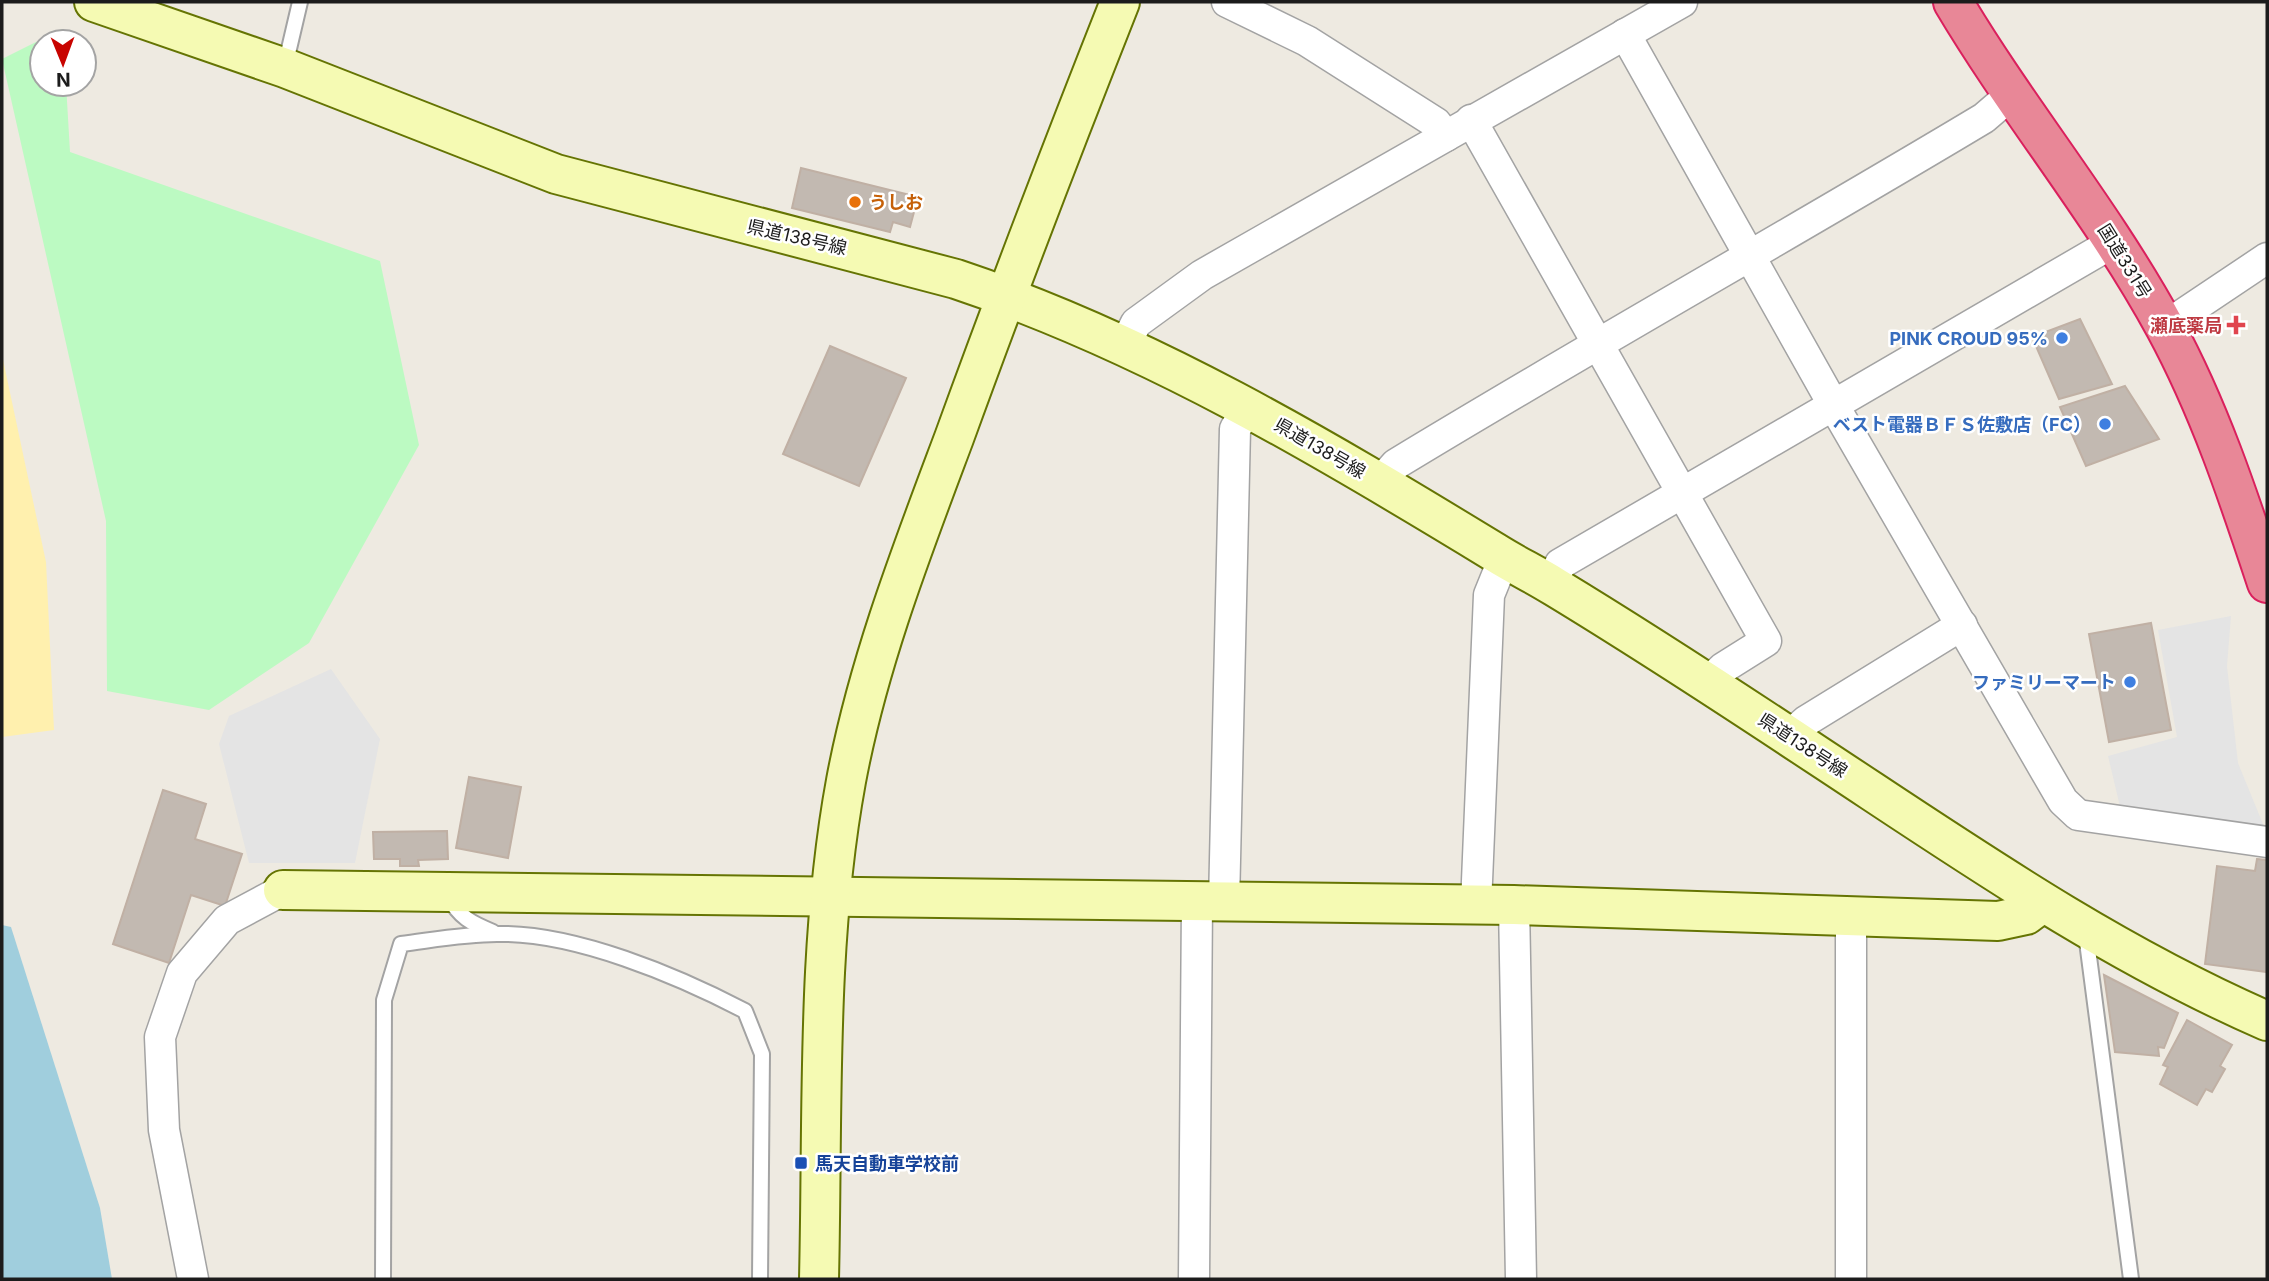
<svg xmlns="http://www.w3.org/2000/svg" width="2269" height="1281" font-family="Inter,'Noto Sans JP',sans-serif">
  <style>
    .sand { fill: #fff0ae }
    .park { fill: #bcfac2 }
    .parking { fill: #e4e4e4 }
    .water { fill: #a0cedd }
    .building { fill: #c2b9b1; stroke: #c0b0a4; stroke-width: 2 }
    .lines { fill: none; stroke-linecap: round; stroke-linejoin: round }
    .lane-casing { stroke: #a3a3a3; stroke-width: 18 }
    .street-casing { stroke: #a3a3a3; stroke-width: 33 }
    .secondary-casing { stroke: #657403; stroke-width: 42 }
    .highway-casing { stroke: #da205d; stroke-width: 42 }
    .lane { stroke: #fff; stroke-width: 14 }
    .street { stroke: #fff; stroke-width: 30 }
    .secondary { stroke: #f5fab3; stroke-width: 38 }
    .highway { stroke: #e88797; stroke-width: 38 }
    .food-dot { fill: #e8710a; stroke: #fff; stroke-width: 2.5 }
    .health-dot { fill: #e0444e; stroke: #fff; stroke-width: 2.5 }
    .shop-dot { fill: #3f7fe0; stroke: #fff; stroke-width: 2.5 }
    .transit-dot { fill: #1a4fb4; stroke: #fff; stroke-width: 2.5 }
    .labels { text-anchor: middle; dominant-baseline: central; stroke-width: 5; stroke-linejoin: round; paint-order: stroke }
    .food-label { font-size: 18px; font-weight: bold; fill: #c56008; stroke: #fff; text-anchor: start }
    .street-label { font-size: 18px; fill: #1c1c1c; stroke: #fff }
    .health-label { font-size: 18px; font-weight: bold; fill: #be3a42; stroke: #fff; text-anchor: end }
    .shop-label { font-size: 18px; font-weight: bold; fill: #366cbe; stroke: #fff; text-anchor: end }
    .transit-label { font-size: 18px; font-weight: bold; fill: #164399; stroke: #fff; text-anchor: start }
  </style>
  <rect width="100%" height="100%" fill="#eeeae1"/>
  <path class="sand" d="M2 355 46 562 54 730 2 737Z"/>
  <path class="park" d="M62 29 63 42H42V84H66L70 152 380 261 419 445 309 643 209 710 107 691 106 521 2 59Z"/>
  <g class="parking">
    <path d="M2231 616 2227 666 2238 763 2265 829 2122 815 2108 756 2177 737 2158 630Z"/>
    <path d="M331 669 380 739 355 863H249L219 744 229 716Z"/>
  </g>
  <path class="water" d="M2 925 11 927 100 1208 112 1279H2Z"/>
  <g class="building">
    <path d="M801 168 918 197 910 227 893 222 890 232 792 208Z"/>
    <path d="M2080 319 2112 384 2059 399 2032 337Z"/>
    <path d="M830 346 906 378 859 486 783 454Z"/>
    <path d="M2125 386 2159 439 2086 466 2060 407Z"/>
    <path d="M2151 623 2171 730 2109 742 2089 634Z"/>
    <path d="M469 777 521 787 508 858 456 848Z"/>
    <path d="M163 790 206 804 195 839 242 854 225 906 191 895 169 963 113 944Z"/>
    <path d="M447 831 448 859 418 860 419 866H400V859H374L373 832Z"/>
    <path d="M2257 859 2267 860V972L2205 964 2217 866 2255 871Z"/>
    <path d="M2104 975 2178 1013 2164 1048 2158 1047 2159 1056 2115 1052Z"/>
    <path d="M2187 1020 2232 1045 2220 1066 2225 1069 2212 1092 2206 1089 2197 1105 2160 1084 2168 1067 2163 1065Z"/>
  </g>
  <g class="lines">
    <defs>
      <g id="lane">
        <path d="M285 66 300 2"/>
        <path d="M448 896C459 917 471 923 493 932"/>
        <path d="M2086 934 2131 1279"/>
        <path d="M383 1279 384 1000 401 944C433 940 465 934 497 934 574 932 678 976 745 1011L762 1054 760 1279"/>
      </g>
      <g id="street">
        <path d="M1227 2 1307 41 1436 123 1446 136 1682 2"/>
        <path d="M1625 34 1834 406 2063 801 2078 815 2267 842"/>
        <path d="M1471 120 1766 641 1723 668 1708 682"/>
        <path d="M2164 327 2267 258"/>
        <path d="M1124 347 1136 323 1202 275 1446 136"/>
        <path d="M1380 482 1396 464C1590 346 1789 235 1984 118L2013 93"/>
        <path d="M1552 585 1560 564 2114 242"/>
        <path d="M1789 736 1806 721 1962 625"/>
        <path d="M1224 903 1235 429 1248 407"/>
        <path d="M1476 905 1489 595 1504 558"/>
        <path d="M1514 905 1521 1279"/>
        <path d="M193 1279 164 1130 160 1037 182 973 227 920 283 890"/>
        <path d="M1194 1279 1197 902"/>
        <path d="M1851 1279V918"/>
      </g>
      <g id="secondary">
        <path d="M94 2 285 68 556 174 956 279C1148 343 1324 448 1496 553 1515 565 1536 575 1555 587 1644 641 1731 698 1817 755 1963 851 2106 951 2267 1021"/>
        <path d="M283 890 1514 905 1998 921 2026 915 2042 903"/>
        <path d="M819 1279C823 1113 816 944 846 781 868 663 912 550 954 438 1007 292 1063 146 1120 2"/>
      </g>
      <path id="highway" d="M1953 2C2019 113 2103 213 2165 327 2209 408 2238 495 2267 583"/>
    </defs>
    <use href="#lane" class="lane-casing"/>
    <use href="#street" class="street-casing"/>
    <use href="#secondary" class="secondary-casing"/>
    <use href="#highway" class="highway-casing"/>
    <use href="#lane" class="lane"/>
    <use href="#street" class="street"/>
    <use href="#secondary" class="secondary"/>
    <use href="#highway" class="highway"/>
  </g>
  <circle class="food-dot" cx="855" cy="202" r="7"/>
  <path class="health-dot" d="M2232.5 314.5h7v7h7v7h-7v7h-7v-7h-7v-7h7z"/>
  <g class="shop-dot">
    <circle cx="2062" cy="338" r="7"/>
    <circle cx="2105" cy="424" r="7"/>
    <circle cx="2130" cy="682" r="7"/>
  </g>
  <rect class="transit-dot" x="794" y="1156" width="14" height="14" rx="3.5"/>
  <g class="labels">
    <g class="food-label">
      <text x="869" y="202">うしお</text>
    </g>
    <g class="street-label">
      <text transform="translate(797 237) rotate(13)">県道138号線</text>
      <text transform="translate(2125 261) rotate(58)">国道331号</text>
      <text transform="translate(1320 448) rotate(30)">県道138号線</text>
      <text transform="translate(1803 745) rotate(33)">県道138号線</text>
    </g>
    <g class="health-label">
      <text x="2222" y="325">瀬底薬局</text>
    </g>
    <g class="shop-label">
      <text x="2048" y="338">PINK CROUD 95%</text>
      <text x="2091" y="424">ベスト電器ＢＦＳ佐敷店（FC）</text>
      <text x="2116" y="682">ファミリーマート</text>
    </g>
    <g class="transit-label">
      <text x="815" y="1163">馬天自動車学校前</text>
    </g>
  </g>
  <rect width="2269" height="1281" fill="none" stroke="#1c1c1c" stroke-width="7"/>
  <g transform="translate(63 63) rotate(179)"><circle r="33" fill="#ffffff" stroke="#a4a4a4" stroke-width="2"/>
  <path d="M0-5L12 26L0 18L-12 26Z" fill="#c80400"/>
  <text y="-10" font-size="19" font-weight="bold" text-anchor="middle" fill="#1c1c1c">N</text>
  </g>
</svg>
